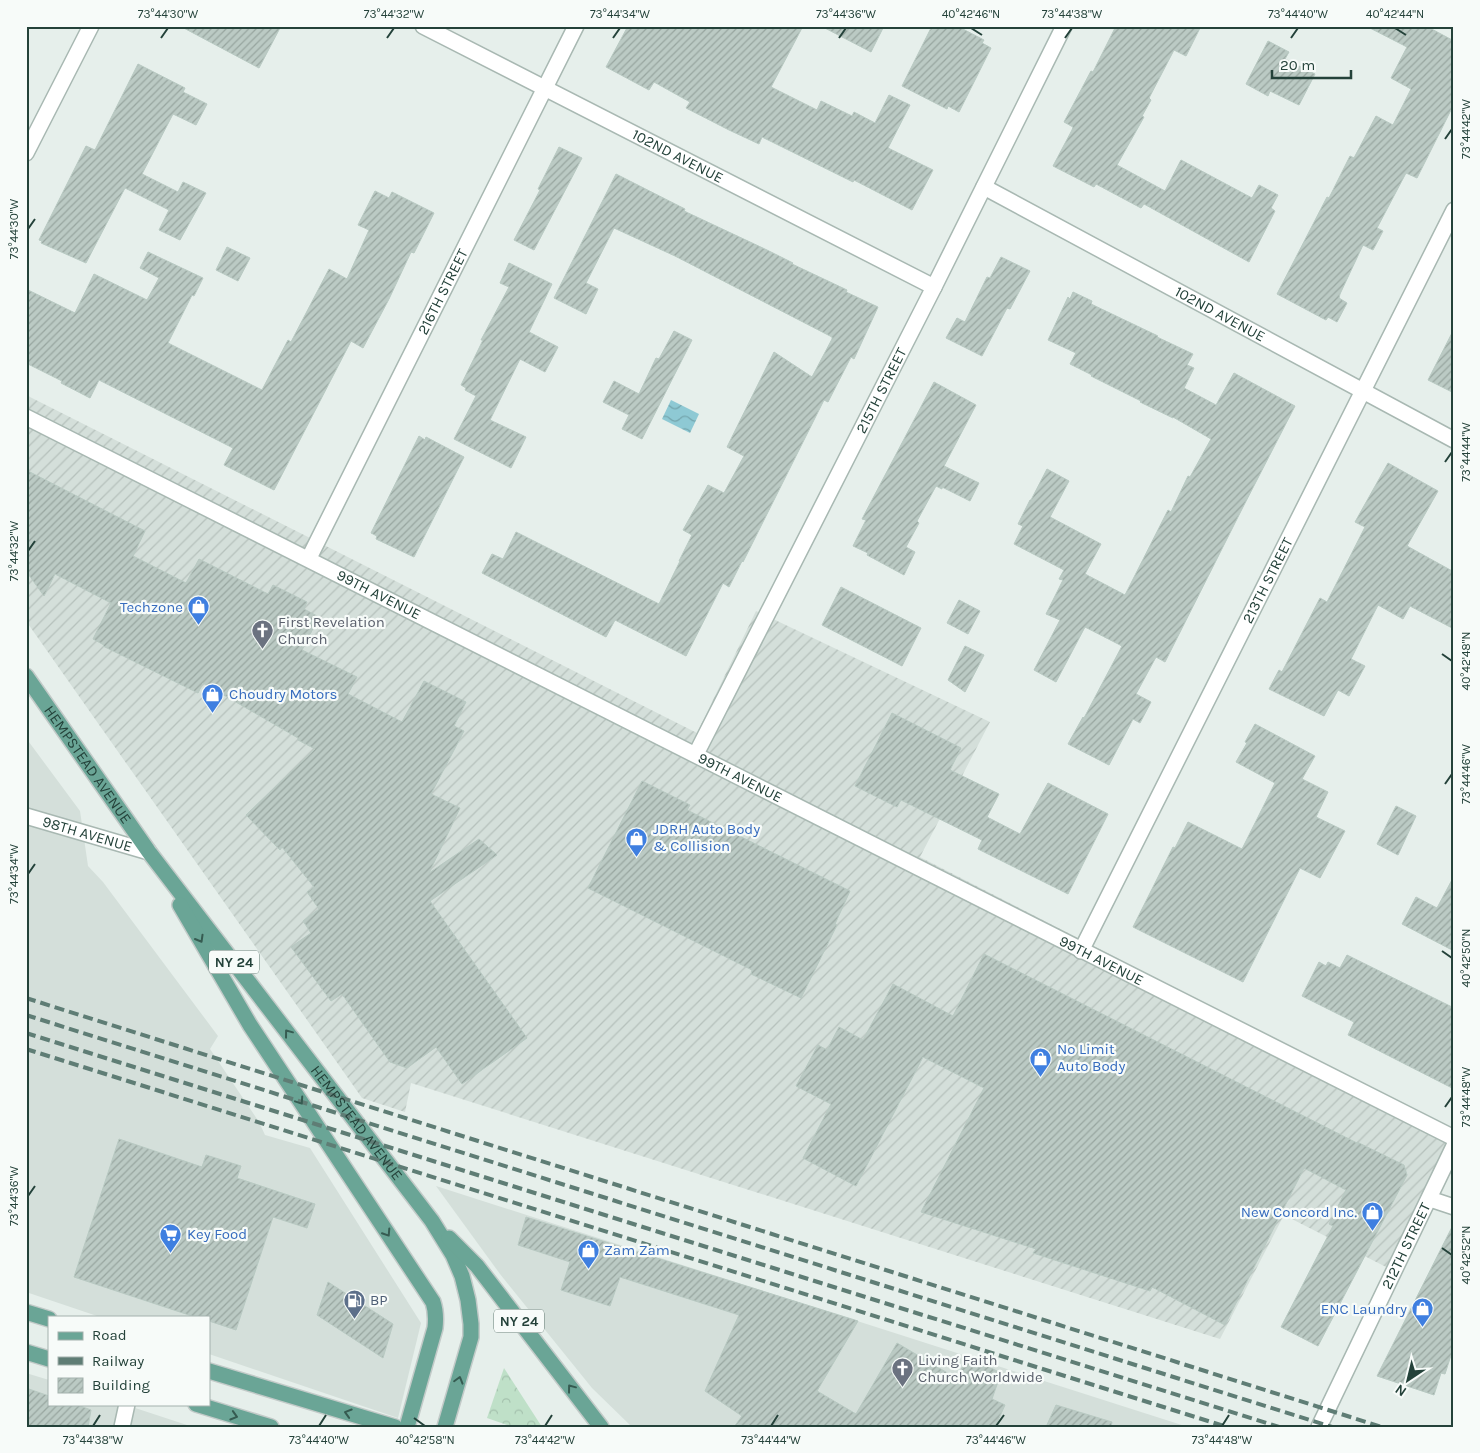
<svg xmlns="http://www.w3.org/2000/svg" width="1480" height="1453" font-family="Karla,sans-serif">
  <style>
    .built { fill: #d4dfda }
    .industrial { fill: url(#industrial-furrows) }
    .park { fill: url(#park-crowns) }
    .water { fill: url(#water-waves) }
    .building { fill: url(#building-hatch); stroke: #b8c9c2 }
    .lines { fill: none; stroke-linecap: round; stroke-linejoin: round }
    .minor-casing { stroke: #a8b8b2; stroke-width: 18 }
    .major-casing { stroke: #c2cac8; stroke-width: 18 }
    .minor { stroke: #fff; stroke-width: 15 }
    .major { stroke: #6aa596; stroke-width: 15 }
    .rail { stroke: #5f7d75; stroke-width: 4; stroke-dasharray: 10 5; stroke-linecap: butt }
    .oneway { stroke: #365b51 }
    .ticks { fill: none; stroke: #24423a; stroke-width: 2 }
    .labels { text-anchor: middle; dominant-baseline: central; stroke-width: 4.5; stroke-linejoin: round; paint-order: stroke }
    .shield { fill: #f7fbf9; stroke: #637a73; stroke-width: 1 }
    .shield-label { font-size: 14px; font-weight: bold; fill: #24423a }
    .street-label { font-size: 15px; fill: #24423a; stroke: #f7fbf9 }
    .shop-label { font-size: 15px; fill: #366cbe; stroke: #f7fbf9; text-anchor: start }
    .worship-label { font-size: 15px; fill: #5b616d; stroke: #f7fbf9; text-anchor: start }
    .service-label { font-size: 15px; fill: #4e5e75; stroke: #f7fbf9; text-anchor: start }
    .neatline { fill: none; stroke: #24423a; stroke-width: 2 }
    .ticks-label { font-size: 12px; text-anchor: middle; fill: #24423a }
  </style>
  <defs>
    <pattern id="industrial-furrows" width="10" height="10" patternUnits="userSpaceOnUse" patternTransform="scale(1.25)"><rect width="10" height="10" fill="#d4dfda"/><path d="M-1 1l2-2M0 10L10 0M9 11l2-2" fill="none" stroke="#b6c1bc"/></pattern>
    <pattern id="park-crowns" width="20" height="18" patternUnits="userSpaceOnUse" patternTransform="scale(1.25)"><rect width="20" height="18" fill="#bfe0c8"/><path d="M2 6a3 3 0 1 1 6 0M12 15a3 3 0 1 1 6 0" fill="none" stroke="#a4c1ad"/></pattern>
    <pattern id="water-waves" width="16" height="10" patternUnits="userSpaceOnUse" patternTransform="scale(1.25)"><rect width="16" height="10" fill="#8ec9d4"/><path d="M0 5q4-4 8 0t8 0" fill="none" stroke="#74a5ad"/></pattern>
    <pattern id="building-hatch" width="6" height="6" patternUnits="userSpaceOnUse" patternTransform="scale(1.25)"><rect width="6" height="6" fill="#bbcac4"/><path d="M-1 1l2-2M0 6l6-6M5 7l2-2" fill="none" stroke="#98a6a0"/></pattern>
  </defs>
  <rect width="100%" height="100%" fill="#e6efeb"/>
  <g class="built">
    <path d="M26 738 80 811 88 866 103 882 218 1036 210 1049 259 1122 265 1135 310 1148 421 1323 398 1418 209 1354V1317H100L26 1292Z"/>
    <path d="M436 1186 1188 1427H632L592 1388 500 1274Z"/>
    <path d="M26 1373 49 1380V1404H123L193 1427H26Z"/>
  </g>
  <path class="industrial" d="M26 395 697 733 756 611 990 722 920 857 1454 1131 1388 1268 1284 1215 1220 1339 411 1083 405 1112 362 1098 26 621Z"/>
  <path class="park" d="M504 1368 542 1427H513L487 1418Z"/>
  <path class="water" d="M671 400 699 414 690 433 662 419Z"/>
  <g class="building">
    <path d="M180 26H281L259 68Z"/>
    <path d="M628 26H803L771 87 817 110 821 101 852 116 854 112 875 123 889 95 910 105 888 148 933 170 912 210 854 180 853 182 762 137 759 144 729 130 686 108 690 102 654 82 649 90 606 67Z"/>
    <path d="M821 26H884L871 52Z"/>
    <path d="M932 26H957L984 40 982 43 991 48 959 112 948 106 947 109 902 86Z"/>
    <path d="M1116 26H1201L1186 56 1174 50 1149 98 1151 100 1142 116 1144 117 1117 165 1165 191 1181 160 1252 198 1259 185 1278 195 1271 208 1275 211 1249 262 1144 204 1141 208 1096 184 1094 187 1053 166 1072 130 1073 127 1064 122 1091 71 1093 72Z"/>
    <path d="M1366 26H1426L1454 41V104L1417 178 1406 173 1377 228 1383 231 1373 250 1363 245 1340 294 1339 298 1347 303 1337 322 1328 317 1326 320 1277 294 1327 197 1329 198 1350 156 1354 158 1376 116 1393 125 1411 89 1391 78 1407 47Z"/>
    <path d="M1268 41 1289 52 1285 59 1315 74 1299 105 1270 91 1268 96 1246 84Z"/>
    <path d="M138 64 185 88 183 92 207 104 196 125 173 114 142 174 178 192 183 182 206 193 180 240 159 230 169 210 125 188 86 263 41 243 42 241 39 240 86 146 95 150Z"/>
    <path d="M559 147 582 158 534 250 514 240 540 190 538 189Z"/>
    <path d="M616 174 685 209 684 211 767 250 793 263 792 264 847 290 846 292 878 307 854 359 851 357 828 402 824 400 743 562 742 561 729 587 723 583 686 656 615 620 606 637 482 573 492 554 503 559 516 532 659 604 680 561H679L692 535 683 530 708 485 724 493 744 456 727 447 774 352 812 377 832 339V337L675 256 614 228 586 283 598 289 586 314 554 298Z"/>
    <path d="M375 191 389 198 392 192 434 213 414 253 411 252 389 299 363 348 351 341 274 490 224 465 233 448 99 380 90 398 61 383 62 381 26 363V289L75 313 94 274 147 300 159 278 140 268 148 252 203 278 194 296 192 295 168 343 262 390 288 340 291 342 329 269 347 279 369 230 358 225Z"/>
    <path d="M227 247 250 258 238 281 216 270Z"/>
    <path d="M1001 257 1030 271 1010 309 1007 308 982 356 946 338 957 318 965 322 987 277 990 278Z"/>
    <path d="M509 263 552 284 529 332 558 347 545 372 520 359 490 420 526 437 511 468 454 439 476 396 465 390 466 388 461 385 483 340H481L509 287 500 283Z"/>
    <path d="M1073 292 1092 301 1091 304 1158 336 1157 337 1193 354 1187 365 1194 368 1184 388 1216 405 1234 373 1295 406 1242 509 1165 662 1156 657 1136 694 1151 702 1140 723 1133 719 1109 765 1068 744 1083 717 1084 718 1122 646 1085 627 1056 682 1034 670 1060 620 1046 614 1063 580 1059 579 1064 570 1014 544 1023 526 1018 524 1030 500H1031L1047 469 1069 481 1050 517 1101 544 1085 574 1125 595 1168 510 1171 512 1188 476 1190 477 1211 439 1173 417V418L1140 402 1141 401 1091 376 1092 375 1070 364 1076 353 1048 340 1068 297 1070 299Z"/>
    <path d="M1454 329V393L1428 380Z"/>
    <path d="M674 331 692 340 642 439 622 429 629 415 603 402 614 381 639 394 656 358 659 359Z"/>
    <path d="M934 382 976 405 944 466 979 483 970 501 942 487V489L936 486 917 521 919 523 906 547 915 552 904 575 867 555 868 553 853 546 866 520 862 519Z"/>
    <path d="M419 436 425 440 426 437 464 457 414 557 376 539 377 536 371 533Z"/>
    <path d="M1388 463 1438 491 1407 546 1454 572V629L1410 606 1403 619 1378 605 1351 659 1365 666 1349 696 1338 690 1324 716 1269 689 1279 670 1282 672 1320 598 1327 602 1365 527 1355 522Z"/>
    <path d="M26 470 145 531 133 556 186 583 199 559 268 594 273 585 307 602 304 609 319 617 302 650 357 677 348 694 402 722 424 681 466 702 454 726 464 731 431 794 460 808 429 873 479 839 497 855 430 901 527 1038 462 1084 436 1047 407 1068 390 1062 342 994 331 1001 291 947 311 933 303 921 319 909 307 892 314 887 282 847 280 850 246 815 315 749 298 740V738L203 683 198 693 103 646 104 645 93 639 111 603 55 574 44 596 26 571Z"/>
    <path d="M841 587 921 628 902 666 822 625Z"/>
    <path d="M959 600 980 611 968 634 947 623Z"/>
    <path d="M965 646 984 655 965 692 948 680Z"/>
    <path d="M892 713 961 748 950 770 999 794 987 817 1020 834 1048 783 1108 814 1068 894 978 849 982 840 901 800 897 807 855 786Z"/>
    <path d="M1255 724 1315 756 1302 779 1328 792 1316 817 1345 831 1320 878 1300 868 1243 982 1133 927 1173 847 1175 848 1188 822 1242 849 1275 783 1236 762 1247 743 1245 742Z"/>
    <path d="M642 781 690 805 687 810 850 891 835 924 837 925 801 998 751 974 752 970 588 888Z"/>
    <path d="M1396 806 1416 816 1398 855 1377 844Z"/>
    <path d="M1454 876V951L1402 924 1416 897 1437 908Z"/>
    <path d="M984 954 1357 1143V1142L1404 1165 1407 1175 1318 1346 1281 1327 1333 1226 1329 1224 1346 1190 1304 1168 1225 1325 1152 1287 1150 1291 1033 1253 1036 1249 921 1212 984 1088 923 1057 856 1186 803 1158 831 1104 796 1086 818 1045 827 1050 839 1027 863 1040 893 984 953 1016Z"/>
    <path d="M1347 955 1454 1008V1089L1348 1035 1354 1022 1302 996 1319 962 1326 966 1328 962 1340 968Z"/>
    <path d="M119 1139 202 1167 206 1155 241 1166 237 1178 315 1204 307 1228 273 1217 236 1330 209 1321V1317H195L74 1277Z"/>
    <path d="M526 1217 858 1321 817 1391 856 1414 897 1343 956 1378 967 1359 980 1365 981 1363 1001 1373 992 1399 1005 1405 995 1427H734L742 1416 705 1391 739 1315 620 1277 610 1306 561 1290 570 1262 518 1245Z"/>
    <path d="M1454 1223V1346L1445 1374 1441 1373 1434 1395 1377 1376Z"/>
    <path d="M328 1282 393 1324 383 1358 317 1315Z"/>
    <path d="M26 1388 49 1396V1404H75L91 1410 88 1427H26Z"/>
    <path d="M1056 1405 1112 1422 1111 1427H1046Z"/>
  </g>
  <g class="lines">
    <defs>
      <g id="minor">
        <path id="s1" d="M423 26 934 287"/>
        <path d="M26 153 91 26"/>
        <path id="s2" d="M984 187 1454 440"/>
        <path id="s3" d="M26 417C503 656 977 899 1454 1138"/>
        <path id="s4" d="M309 558 576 26"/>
        <path id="s5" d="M696 754 934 287 1064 26"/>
        <path id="s6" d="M26 816 149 852"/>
        <path id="s7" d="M1081 951 1454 210"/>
        <path d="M1430 1199 1454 1207"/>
        <path d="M122 1427 127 1404"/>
        <path id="s8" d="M1319 1427 1454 1146"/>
      </g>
      <g id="major">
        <path id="s9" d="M26 676 149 852 419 1204 432 1221 453 1255 462 1276 468 1300 471 1324V1337L445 1427"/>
        <path d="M180 905 250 1025 433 1302C436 1311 436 1319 435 1328L407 1427"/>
        <path d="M449 1238 477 1266 601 1427"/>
        <path d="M26 1312 49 1319"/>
        <path d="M26 1352 49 1359"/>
        <path d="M209 1371 395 1427"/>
        <path d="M196 1404 271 1427"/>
      </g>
    </defs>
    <use href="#minor" class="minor-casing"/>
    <use href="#major" class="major-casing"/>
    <use href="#minor" class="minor"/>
    <use href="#major" class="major"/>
    <g class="rail">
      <path d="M26 998 1382 1427"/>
      <path d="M26 1015 1332 1427"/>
      <path d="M26 1033 1279 1427"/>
      <path d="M26 1049 1227 1427"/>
    </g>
  </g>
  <defs><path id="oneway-chevron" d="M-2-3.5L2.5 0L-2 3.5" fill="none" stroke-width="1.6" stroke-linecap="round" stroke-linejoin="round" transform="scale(1.25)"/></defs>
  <g class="oneway">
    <use href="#oneway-chevron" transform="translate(200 939) rotate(60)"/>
    <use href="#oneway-chevron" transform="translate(288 1033) rotate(-127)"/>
    <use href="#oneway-chevron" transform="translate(300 1101) rotate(56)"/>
    <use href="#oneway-chevron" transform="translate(387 1233) rotate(57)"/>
    <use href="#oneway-chevron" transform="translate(459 1380) rotate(-74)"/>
    <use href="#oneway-chevron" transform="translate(571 1388) rotate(-127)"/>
    <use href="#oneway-chevron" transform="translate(348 1413) rotate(-163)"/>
    <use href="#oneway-chevron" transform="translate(234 1416) rotate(17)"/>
  </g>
  <path class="ticks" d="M971 28 982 35M1395 28 1406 35M161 38 168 28M387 38 394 28M613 38 620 28M839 38 846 28M1065 38 1072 28M1291 38 1298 28M1445 139 1452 129M28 229 35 219M1445 462 1452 452M28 551 35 541M1442 654 1452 661M1445 784 1452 774M28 874 35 864M1442 951 1452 958M1445 1107 1452 1097M28 1196 35 1186M1442 1248 1452 1255M414 1418 425 1426M93 1426 100 1415M319 1426 326 1415M545 1426 552 1415M771 1426 778 1415M996 1426 1004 1415M1222 1426 1229 1415"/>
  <defs>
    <symbol id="shop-pin" viewBox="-11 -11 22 30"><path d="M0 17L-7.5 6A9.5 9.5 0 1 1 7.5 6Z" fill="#3f7fe0" stroke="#f7fbf9"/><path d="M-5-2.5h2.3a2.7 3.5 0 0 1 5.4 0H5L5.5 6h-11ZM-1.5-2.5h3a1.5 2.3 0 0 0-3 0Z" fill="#fff"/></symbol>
    <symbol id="church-pin" viewBox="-11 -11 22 30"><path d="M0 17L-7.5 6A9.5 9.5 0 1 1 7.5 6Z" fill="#6b7280" stroke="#f7fbf9"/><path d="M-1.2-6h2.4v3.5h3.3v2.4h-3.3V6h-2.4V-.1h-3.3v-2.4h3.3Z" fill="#fff"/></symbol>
    <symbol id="supermarket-pin" viewBox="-11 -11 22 30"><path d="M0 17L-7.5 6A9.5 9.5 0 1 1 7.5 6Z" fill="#3f7fe0" stroke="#f7fbf9"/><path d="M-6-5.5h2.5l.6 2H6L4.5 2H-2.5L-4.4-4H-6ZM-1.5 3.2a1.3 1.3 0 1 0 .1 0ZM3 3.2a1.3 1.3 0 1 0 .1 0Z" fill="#fff"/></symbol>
    <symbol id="fuel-pin" viewBox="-11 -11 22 30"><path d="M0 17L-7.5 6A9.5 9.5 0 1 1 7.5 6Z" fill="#5c6f8a" stroke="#f7fbf9"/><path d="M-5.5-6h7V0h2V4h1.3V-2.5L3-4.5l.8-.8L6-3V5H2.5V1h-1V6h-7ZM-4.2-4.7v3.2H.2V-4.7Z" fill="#fff"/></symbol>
  </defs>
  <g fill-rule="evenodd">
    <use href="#shop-pin" x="186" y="594" width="25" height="34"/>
    <use href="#church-pin" x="250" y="618" width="25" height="34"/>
    <use href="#shop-pin" x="200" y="682" width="25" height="34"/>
    <use href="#shop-pin" x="624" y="826" width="25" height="34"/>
    <use href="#shop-pin" x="1028" y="1046" width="25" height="34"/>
    <use href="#shop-pin" x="1360" y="1200" width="25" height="34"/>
    <use href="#supermarket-pin" x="158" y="1222" width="25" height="34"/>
    <use href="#shop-pin" x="576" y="1238" width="25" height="34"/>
    <use href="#fuel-pin" x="342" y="1288" width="25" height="34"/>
    <use href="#shop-pin" x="1410" y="1296" width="25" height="34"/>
    <use href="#church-pin" x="890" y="1356" width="25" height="34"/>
  </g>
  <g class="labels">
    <g class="shield">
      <rect x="209" y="950.5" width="50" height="23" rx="4"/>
      <rect x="494" y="1309.5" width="50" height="23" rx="4"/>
    </g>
    <g class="shield-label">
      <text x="234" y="962">NY 24</text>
      <text x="519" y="1321">NY 24</text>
    </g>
    <g class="street-label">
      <text stroke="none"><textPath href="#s1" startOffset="286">102ND AVENUE</textPath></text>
      <text stroke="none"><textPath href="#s4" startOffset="298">216TH STREET</textPath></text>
      <text stroke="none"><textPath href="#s2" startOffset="268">102ND AVENUE</textPath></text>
      <text stroke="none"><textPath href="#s5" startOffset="408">215TH STREET</textPath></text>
      <text stroke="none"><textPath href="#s7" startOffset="415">213TH STREET</textPath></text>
      <text stroke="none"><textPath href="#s3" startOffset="395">99TH AVENUE</textPath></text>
      <text stroke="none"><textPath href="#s9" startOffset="108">HEMPSTEAD AVENUE</textPath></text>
      <text stroke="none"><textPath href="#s3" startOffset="800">99TH AVENUE</textPath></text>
      <text stroke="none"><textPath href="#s6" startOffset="64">98TH AVENUE</textPath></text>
      <text stroke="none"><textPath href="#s3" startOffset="1205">99TH AVENUE</textPath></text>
      <text stroke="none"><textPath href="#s9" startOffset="556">HEMPSTEAD AVENUE</textPath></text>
      <text stroke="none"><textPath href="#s8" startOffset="201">212TH STREET</textPath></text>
    </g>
    <g class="shop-label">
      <text x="183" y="607" text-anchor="end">Techzone</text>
      <text x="229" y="694">Choudry Motors</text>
      <text x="653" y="829">JDRH Auto Body<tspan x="653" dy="17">&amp; Collision</tspan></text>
      <text x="1057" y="1049">No Limit<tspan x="1057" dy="17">Auto Body</tspan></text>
      <text x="1357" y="1212" text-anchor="end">New Concord Inc.</text>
      <text x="187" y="1234">Key Food</text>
      <text x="604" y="1250">Zam Zam</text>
      <text x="1407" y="1309" text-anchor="end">ENC Laundry</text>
    </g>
    <g class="worship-label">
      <text x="278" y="622">First Revelation<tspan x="278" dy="17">Church</tspan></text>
      <text x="918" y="1360">Living Faith<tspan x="918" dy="17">Church Worldwide</tspan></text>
    </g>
    <g class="service-label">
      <text x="370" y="1300">BP</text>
    </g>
  </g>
  <rect width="1480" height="1453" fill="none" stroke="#f7fbf9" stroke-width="55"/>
  <rect x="48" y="1316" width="162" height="90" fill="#f7fbf9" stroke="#a3b1ad"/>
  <rect x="58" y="1332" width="25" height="8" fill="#6aa596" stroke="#a3b1ad"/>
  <text x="92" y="1340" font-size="15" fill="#24423a">Road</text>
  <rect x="58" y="1357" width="25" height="8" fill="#5f7d75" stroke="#a3b1ad"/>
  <text x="92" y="1366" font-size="15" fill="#24423a">Railway</text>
  <rect x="58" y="1378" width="25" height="15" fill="url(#building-hatch)" stroke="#a3b1ad"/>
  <text x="92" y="1390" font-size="15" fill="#24423a">Building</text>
  <g transform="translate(1408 1380) rotate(215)" stroke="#f7fbf9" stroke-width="4" paint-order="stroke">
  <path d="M0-4L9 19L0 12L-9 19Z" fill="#24423a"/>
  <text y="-8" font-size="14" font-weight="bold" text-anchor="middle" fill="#24423a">N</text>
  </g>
  <path d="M1272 70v8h79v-8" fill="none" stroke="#24423a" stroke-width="2.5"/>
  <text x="1280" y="70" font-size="15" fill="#24423a" stroke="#f7fbf9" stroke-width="4" paint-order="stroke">20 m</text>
  <rect x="28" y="28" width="1424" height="1398" class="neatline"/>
  <g class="ticks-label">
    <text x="168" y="18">73°44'30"W</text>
    <text x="394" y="18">73°44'32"W</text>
    <text x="620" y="18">73°44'34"W</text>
    <text x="846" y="18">73°44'36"W</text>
    <text x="971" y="18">40°42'46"N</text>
    <text x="1072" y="18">73°44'38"W</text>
    <text x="1298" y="18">73°44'40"W</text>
    <text x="1395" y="18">40°42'44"N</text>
    <text transform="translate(1466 129) rotate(-90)" y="4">73°44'42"W</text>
    <text transform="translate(14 229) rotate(-90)" y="4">73°44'30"W</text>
    <text transform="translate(1466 452) rotate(-90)" y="4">73°44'44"W</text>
    <text transform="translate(14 551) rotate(-90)" y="4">73°44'32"W</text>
    <text transform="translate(1466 661) rotate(-90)" y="4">40°42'48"N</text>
    <text transform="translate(1466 774) rotate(-90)" y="4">73°44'46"W</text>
    <text transform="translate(14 874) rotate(-90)" y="4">73°44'34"W</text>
    <text transform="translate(1466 958) rotate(-90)" y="4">40°42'50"N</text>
    <text transform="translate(1466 1097) rotate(-90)" y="4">73°44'48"W</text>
    <text transform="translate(14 1196) rotate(-90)" y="4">73°44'36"W</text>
    <text transform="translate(1466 1255) rotate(-90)" y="4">40°42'52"N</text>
    <text x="93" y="1444">73°44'38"W</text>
    <text x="319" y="1444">73°44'40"W</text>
    <text x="425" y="1444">40°42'58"N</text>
    <text x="545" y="1444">73°44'42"W</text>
    <text x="771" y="1444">73°44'44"W</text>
    <text x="996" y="1444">73°44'46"W</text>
    <text x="1222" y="1444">73°44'48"W</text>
  </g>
</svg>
